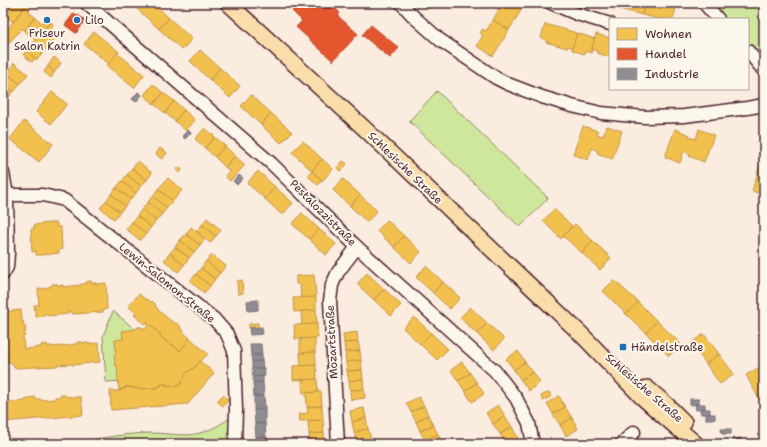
<svg xmlns="http://www.w3.org/2000/svg" width="767" height="447" font-family="'Shantell Sans',sans-serif">
  <style>
    .green { fill: #cfe79c; stroke: #8c8364 }
    .homes { fill: #f2c14e; stroke: #c09044 }
    .shops { fill: #e4572e; stroke: #b6462d }
    .industry { fill: #8d8d92; stroke: #796c73 }
    .lines { fill: none; stroke-linecap: round; stroke-linejoin: round }
    .minor-casing { stroke: #4a1f2b; stroke-width: 15 }
    .major-casing { stroke: #4a1f2b; stroke-width: 18 }
    .minor { stroke: #fbf7ec; stroke-width: 12 }
    .major { stroke: #f9deab; stroke-width: 15 }
    .poi-dot { fill: #1f6fb2; stroke: #fbf7ec; stroke-width: 1.5 }
    .labels { text-anchor: middle; dominant-baseline: central; stroke-width: 4; stroke-linejoin: round; paint-order: stroke }
    .poi-label { font-size: 11px; fill: #4a1f2b; stroke: #fbf7ec; text-anchor: start }
    .street-label { font-size: 11px; fill: #4a1f2b; stroke: #fbf7ec }
  </style>
  <rect width="100%" height="100%" fill="#faecdf"/>
  <filter id="ink" filterUnits="userSpaceOnUse"><feTurbulence type="fractalNoise" baseFrequency=".025" numOctaves="2"/><feDisplacementMap in="SourceGraphic" scale="8" xChannelSelector="R" yChannelSelector="G"/><feConvolveMatrix kernelMatrix="1 2 1 2 8 2 1 2 1" color-interpolation-filters="sRGB"/></filter>
  <g filter="url(#ink)">
    <g class="green">
      <path d="M706 3H764V69L748 46V19H722Z"/>
      <path d="M437 91 548 198 520 227 409 121Z"/>
      <path d="M113 311 181 368 172 378 106 382 103 336Z"/>
      <path d="M234 415 232 442 225 444H73C98 438 123 434 149 433 161 433 174 435 186 435 203 435 221 425 234 415Z"/>
    </g>
    <g class="homes">
      <path d="M10 3H17L20 5 22 3 27 4 13 22 3 14V12Z"/>
      <path d="M141 3H153L169 18 159 29 136 8Z"/>
      <path d="M422 3H433L429 9Z"/>
      <path d="M499 3 502 5 503 3 525 4 509 30 493 20 499 9 496 7Z"/>
      <path d="M613 3H645L642 15 612 7Z"/>
      <path d="M645 3H673L677 4 673 19H659L642 15Z"/>
      <path d="M27 4 30 6 29 12 35 17 24 31 22 28 8 44 3 40V35Z"/>
      <path d="M35 17 42 23 47 19 50 22 36 40 24 31Z"/>
      <path d="M169 18 192 39 182 50 159 29Z"/>
      <path d="M493 20 509 30 493 56 477 46 483 35 480 33 483 29 486 31Z"/>
      <path d="M50 22 53 24 51 30 58 35 37 60 26 51Z"/>
      <path d="M545 24 577 33 573 48 568 46 567 48 546 42V40L541 38Z"/>
      <path d="M94 32 119 52 109 64 84 44Z"/>
      <path d="M577 33 595 39 591 53 586 51 584 54 572 50Z"/>
      <path d="M596 34 610 38V57L597 53V51L592 49 591 51Z"/>
      <path d="M200 50 220 68 210 80 190 61Z"/>
      <path d="M26 51 35 58 32 62 23 55Z"/>
      <path d="M117 53 144 75 134 88 107 66Z"/>
      <path d="M54 57 61 63 54 73 48 66Z"/>
      <path d="M14 63 28 74 20 84 5 72 9 68 10 69Z"/>
      <path d="M48 66 54 73 51 78 44 72Z"/>
      <path d="M220 68 240 86 230 98 210 80Z"/>
      <path d="M5 72 20 84 14 92 3 83V75Z"/>
      <path d="M3 83 13 91 7 100 3 96Z"/>
      <path d="M153 84 163 93 154 104 144 95Z"/>
      <path d="M52 92 67 104 51 124 36 112Z"/>
      <path d="M163 93 174 101 165 113 154 104Z"/>
      <path d="M251 95 271 113 261 125 241 106Z"/>
      <path d="M3 96 7 100 3 104Z"/>
      <path d="M174 101 184 110 175 121 165 113Z"/>
      <path d="M184 110 195 120 186 131 175 121Z"/>
      <path d="M271 113 292 132 281 143 261 125Z"/>
      <path d="M24 121 53 144 39 162 10 139Z"/>
      <path d="M583 126 598 131 597 134 603 136 607 126 622 131 612 159 597 153 598 151 592 148 588 160 573 154Z"/>
      <path d="M205 128 215 137 205 148 195 139Z"/>
      <path d="M675 129 690 135 689 137 696 139 699 129 714 135 704 162 689 156 690 154 684 151 680 163 665 157Z"/>
      <path d="M215 137 225 146 215 157 205 148Z"/>
      <path d="M303 141 322 159 312 171 292 152Z"/>
      <path d="M225 146 235 156 225 167 215 157Z"/>
      <path d="M160 148 167 153 162 159 156 154Z"/>
      <path d="M235 156 245 165 230 181 225 176 229 171 225 167Z"/>
      <path d="M322 159 333 169 322 181 312 171Z"/>
      <path d="M138 161 152 173 147 180 132 168Z"/>
      <path d="M343 161 347 164 341 171 337 168Z"/>
      <path d="M761 162 764 163V195L752 191Z"/>
      <path d="M179 167 182 169 180 173 176 170Z"/>
      <path d="M132 168 147 180 141 186 127 175Z"/>
      <path d="M258 171 275 187 265 199 247 183Z"/>
      <path d="M312 171 322 180 318 185 308 176Z"/>
      <path d="M127 175 141 186 136 193 122 181Z"/>
      <path d="M168 178 182 190 173 201 158 189Z"/>
      <path d="M343 179 360 195 350 206 333 190Z"/>
      <path d="M122 181 136 193 131 199 116 188Z"/>
      <path d="M275 187 293 203 282 215 265 199Z"/>
      <path d="M116 188 131 199 125 206 111 194Z"/>
      <path d="M158 189 173 201 167 208 153 196Z"/>
      <path d="M111 194 125 206 120 212 106 201Z"/>
      <path d="M360 195 377 211 367 222 350 206Z"/>
      <path d="M153 196 167 208 162 214 148 202Z"/>
      <path d="M106 201 120 212 114 219 100 208Z"/>
      <path d="M148 202 162 214 156 221 142 209Z"/>
      <path d="M142 209 156 221 151 227 137 216Z"/>
      <path d="M554 209 572 226 561 239 543 221Z"/>
      <path d="M302 213 319 229 309 239 292 224Z"/>
      <path d="M137 216 151 227 146 234 132 222Z"/>
      <path d="M207 218 221 230 216 236 202 225Z"/>
      <path d="M387 220 404 236 394 247 377 231Z"/>
      <path d="M132 222 146 234 140 240 126 229Z"/>
      <path d="M48 223H57V227H61L62 249 59 250V253L41 255H36V251L32 252 31 229H34V225Z"/>
      <path d="M575 224 593 241 582 253 563 236Z"/>
      <path d="M202 225 216 236 210 243 196 231Z"/>
      <path d="M191 227 205 239 200 245 186 234Z"/>
      <path d="M319 229 336 244 326 255 309 239Z"/>
      <path d="M186 234 200 245 194 252 180 240Z"/>
      <path d="M404 236 421 252 411 263 394 247Z"/>
      <path d="M180 240 194 252 189 258 175 247Z"/>
      <path d="M593 241 611 258 600 270 582 253Z"/>
      <path d="M175 247 189 258 184 265 170 253Z"/>
      <path d="M170 253 184 265 178 272 164 260Z"/>
      <path d="M212 255 226 266 220 273 206 261Z"/>
      <path d="M206 261 220 273 215 279 201 268Z"/>
      <path d="M426 266 443 282 433 293 416 277Z"/>
      <path d="M201 268 215 279 210 286 196 274Z"/>
      <path d="M367 273 384 289 374 300 357 284Z"/>
      <path d="M196 274 210 286 204 293 190 281Z"/>
      <path d="M314 275 316 297 301 298 300 284H296V276Z"/>
      <path d="M242 280 243 293 238 294 237 281Z"/>
      <path d="M614 280 638 302 626 314 603 291Z"/>
      <path d="M91 281 92 283H96V284L106 283 107 309 103 310V312L72 314V312H67L68 314 48 316V314H44V316L36 317 34 305H39L38 289 48 288V287L52 286V284H58V286L63 285V287L81 285V284H86V282Z"/>
      <path d="M443 282 460 298 450 309 433 293Z"/>
      <path d="M384 289 401 305 391 316 374 300Z"/>
      <path d="M139 294 146 300 147 299 150 302 152 301 156 305 155 306 158 309V310L172 322V321L176 324 177 323 181 327 180 328 184 331 183 332 190 338 180 351 172 344 171 346 160 336 161 335 147 322 145 324 134 315 136 313 128 306Z"/>
      <path d="M316 297V310L294 312 293 298Z"/>
      <path d="M638 302 657 321 646 333 626 314Z"/>
      <path d="M470 307 487 323 477 334 460 318Z"/>
      <path d="M21 310 22 321H23L24 326H25L26 332H24L25 336H23L24 349 37 348V347H42L41 345 47 344V346H52V347L73 345V344H78L77 342H83V343H88V344L99 343 100 362 72 365 71 364 57 365V366L14 368V365L10 362H7L3 322V312Z"/>
      <path d="M316 310 317 324 302 325 301 311Z"/>
      <path d="M414 317 431 333 420 344 403 328Z"/>
      <path d="M657 321 681 344 669 356 646 333Z"/>
      <path d="M147 322 161 335 160 336 171 346 172 344 180 351 190 338 208 354 193 369H192L189 372 188 371 184 376 185 377 182 380 183 381 179 386 172 387V385L167 386V384H161V386L157 387V388L136 389V388H131V387H125V389H121V391H119L117 365H115L114 354H116L115 340 123 339 122 331 137 329V327H142V329L147 328V326L145 324Z"/>
      <path d="M258 323V328H249V324Z"/>
      <path d="M487 323 504 339 494 350 477 334Z"/>
      <path d="M317 324 318 338 295 339 294 325Z"/>
      <path d="M357 332 358 342 344 343 343 334Z"/>
      <path d="M431 333 448 349 437 360 420 344Z"/>
      <path d="M704 334 719 354 706 364 691 343Z"/>
      <path d="M315 338V352L300 353V339Z"/>
      <path d="M358 342 360 351 345 352 344 343Z"/>
      <path d="M360 351 361 360 346 362 345 352Z"/>
      <path d="M518 351 525 362 514 370 506 359Z"/>
      <path d="M315 352 316 365 301 366 300 353Z"/>
      <path d="M719 354 734 374 720 384 706 364Z"/>
      <path d="M361 360 362 370 347 371 346 362Z"/>
      <path d="M200 361 214 373 188 404 111 410 110 391H121V389H125V387H131V388H136V389L157 388V387L161 386V384H167V386L172 385V387L179 386 183 381 182 380 185 377 184 376 188 371 189 372 192 369H193Z"/>
      <path d="M462 362 470 373 458 381 451 370Z"/>
      <path d="M525 362 533 372 521 380 514 370Z"/>
      <path d="M316 365 317 379 293 380V366Z"/>
      <path d="M760 367 764 374V393L758 397 746 375Z"/>
      <path d="M362 370 363 379 349 381 347 371Z"/>
      <path d="M533 372 540 382 529 391 521 380Z"/>
      <path d="M470 373 477 383 465 391 458 381Z"/>
      <path d="M317 379 318 392 303 393 302 380Z"/>
      <path d="M363 379 364 389 350 390 349 381Z"/>
      <path d="M477 383 484 394 472 402 465 391Z"/>
      <path d="M364 389 365 398 351 400 350 390Z"/>
      <path d="M318 392H321L322 406 307 407 306 393Z"/>
      <path d="M549 392 552 396 543 401 541 396Z"/>
      <path d="M764 393V408L758 397Z"/>
      <path d="M60 395H65L66 397 70 396V397H81L83 415 3 422V400L5 399V401H9L10 402 25 401V400L29 399V398L35 397V399H40V400L55 399V397H60Z"/>
      <path d="M223 395 229 400 223 406 217 401Z"/>
      <path d="M559 396 565 407 553 414 547 403Z"/>
      <path d="M419 397 424 406 411 412 406 403Z"/>
      <path d="M498 405 505 416 493 424 486 413Z"/>
      <path d="M322 406 323 420 300 421 299 414 308 413 307 407Z"/>
      <path d="M424 406 428 415 416 422 411 412Z"/>
      <path d="M565 407 572 418 560 425 553 414Z"/>
      <path d="M364 408 366 418 352 422 350 411Z"/>
      <path d="M428 415 433 425 420 431 416 422Z"/>
      <path d="M505 416 512 427 500 434 493 424Z"/>
      <path d="M366 418 368 429 354 432 352 422Z"/>
      <path d="M572 418 578 429 566 436 560 425Z"/>
      <path d="M323 420 324 433 309 434 308 421Z"/>
      <path d="M433 425 438 434 425 440 420 431Z"/>
      <path d="M512 427 518 438 508 444H506L500 434Z"/>
      <path d="M368 429 371 439 357 442 354 432Z"/>
      <path d="M324 433V444H310L309 434Z"/>
      <path d="M438 434 442 443 426 444 425 440Z"/>
      <path d="M371 439 372 444H357V442Z"/>
    </g>
    <g class="shops">
      <path d="M299 3H305L312 9 318 3H322L324 5 326 3H330L340 13 338 16 358 34 333 61 296 27 302 21 292 11Z"/>
      <path d="M74 13 85 20 76 33 65 25Z"/>
      <path d="M78 15 85 20 76 33 65 25 69 20 72 22Z"/>
      <path d="M371 25 399 48 390 58 362 35Z"/>
    </g>
    <g class="industry">
      <path d="M138 92 142 95 136 102 132 99Z"/>
      <path d="M188 130 191 133 185 139 182 136Z"/>
      <path d="M239 175 243 178 237 185 233 181Z"/>
      <path d="M258 300V310L248 311 247 301Z"/>
      <path d="M262 327 263 334 250 335 249 328Z"/>
      <path d="M250 344H261L262 355H251Z"/>
      <path d="M251 355H262V361L252 362Z"/>
      <path d="M262 361 263 368 252 369V362Z"/>
      <path d="M263 368H264L265 376 253 377 252 369Z"/>
      <path d="M263 376V382L253 383V377Z"/>
      <path d="M263 382 264 396H254L253 383Z"/>
      <path d="M254 396H264L265 409 254 410Z"/>
      <path d="M690 399H699V404L690 405Z"/>
      <path d="M695 404H705V409L696 410Z"/>
      <path d="M265 409V423L255 424 254 410Z"/>
      <path d="M700 409H710V414H701Z"/>
      <rect x="706" y="414" width="9" height="5"/>
      <path d="M265 423 266 437H256L255 424Z"/>
      <path d="M721 429H731V434H722Z"/>
      <rect x="256" y="437" width="11" height="6"/>
      <path d="M741 438V443L732 444V439Z"/>
    </g>
    <g class="lines">
      <defs>
        <g id="minor">
          <path d="M86 3 272 164 357 247 495 371 516 398 529 423 533 444"/>
          <path d="M401 3 414 17 440 40 496 78 508 84 542 97 572 106 601 113 645 117 684 116 747 108 764 105"/>
          <path d="M551 3 577 14 610 24"/>
          <path d="M704 3 718 19"/>
          <path d="M748 51 764 71"/>
          <path d="M3 173 7 195 8 253 7 267 3 274"/>
          <path d="M7 195H43L64 200 214 319 227 334 234 351 236 410 235 444"/>
          <path d="M338 444 330 301 332 285 338 272 357 247"/>
          <path d="M621 444 634 432"/>
        </g>
        <g id="major">
          <path d="M228 3 365 129 581 334 642 397 660 413 696 444"/>
          <path d="M647 388 667 405 684 422"/>
        </g>
      </defs>
      <use href="#minor" class="minor-casing"/>
      <use href="#major" class="major-casing"/>
      <use href="#minor" class="minor"/>
      <use href="#major" class="major"/>
    </g>
  </g>
  <g class="poi-dot">
    <circle cx="47" cy="20" r="4"/>
    <circle cx="77" cy="20" r="4"/>
    <rect x="619" y="343" width="8" height="8" rx="2"/>
  </g>
  <g class="labels">
    <g class="poi-label">
      <text x="85" y="20">Lilo</text>
      <text x="47" y="33" text-anchor="middle">Friseur<tspan x="47" dy="13">Salon Katrin</tspan></text>
      <text x="631" y="347">Händelstraße</text>
    </g>
    <g class="street-label">
      <text transform="translate(405 168) rotate(44)">Schlesische Straße</text>
      <text transform="translate(323 213) rotate(45)">Pestalozzistraße</text>
      <text transform="translate(167 283) rotate(39)">Lewin-Salomon-Straße</text>
      <text transform="translate(332 342) rotate(-93)">Mozartstraße</text>
      <text transform="translate(644 388) rotate(41)">Schlesische Straße</text>
    </g>
  </g>
  <rect width="767" height="447" fill="none" stroke="#fbf7ec" stroke-width="16"/>
  <rect x="8" y="8" width="751" height="431" fill="none" stroke="#4a1f2b" stroke-width="1.5" filter="url(#ink)"/>
  <rect x="609" y="18" width="140" height="72" fill="#fbf7ec" stroke="#b4a19f"/>
  <rect x="617" y="28" width="20" height="12" fill="#f2c14e" stroke="#b4a19f"/>
  <text x="645" y="38" font-size="12" fill="#4a1f2b">Wohnen</text>
  <rect x="617" y="48" width="20" height="12" fill="#e4572e" stroke="#b4a19f"/>
  <text x="645" y="58" font-size="12" fill="#4a1f2b">Handel</text>
  <rect x="617" y="68" width="20" height="12" fill="#8d8d92" stroke="#b4a19f"/>
  <text x="645" y="78" font-size="12" fill="#4a1f2b">Industrie</text>
</svg>
